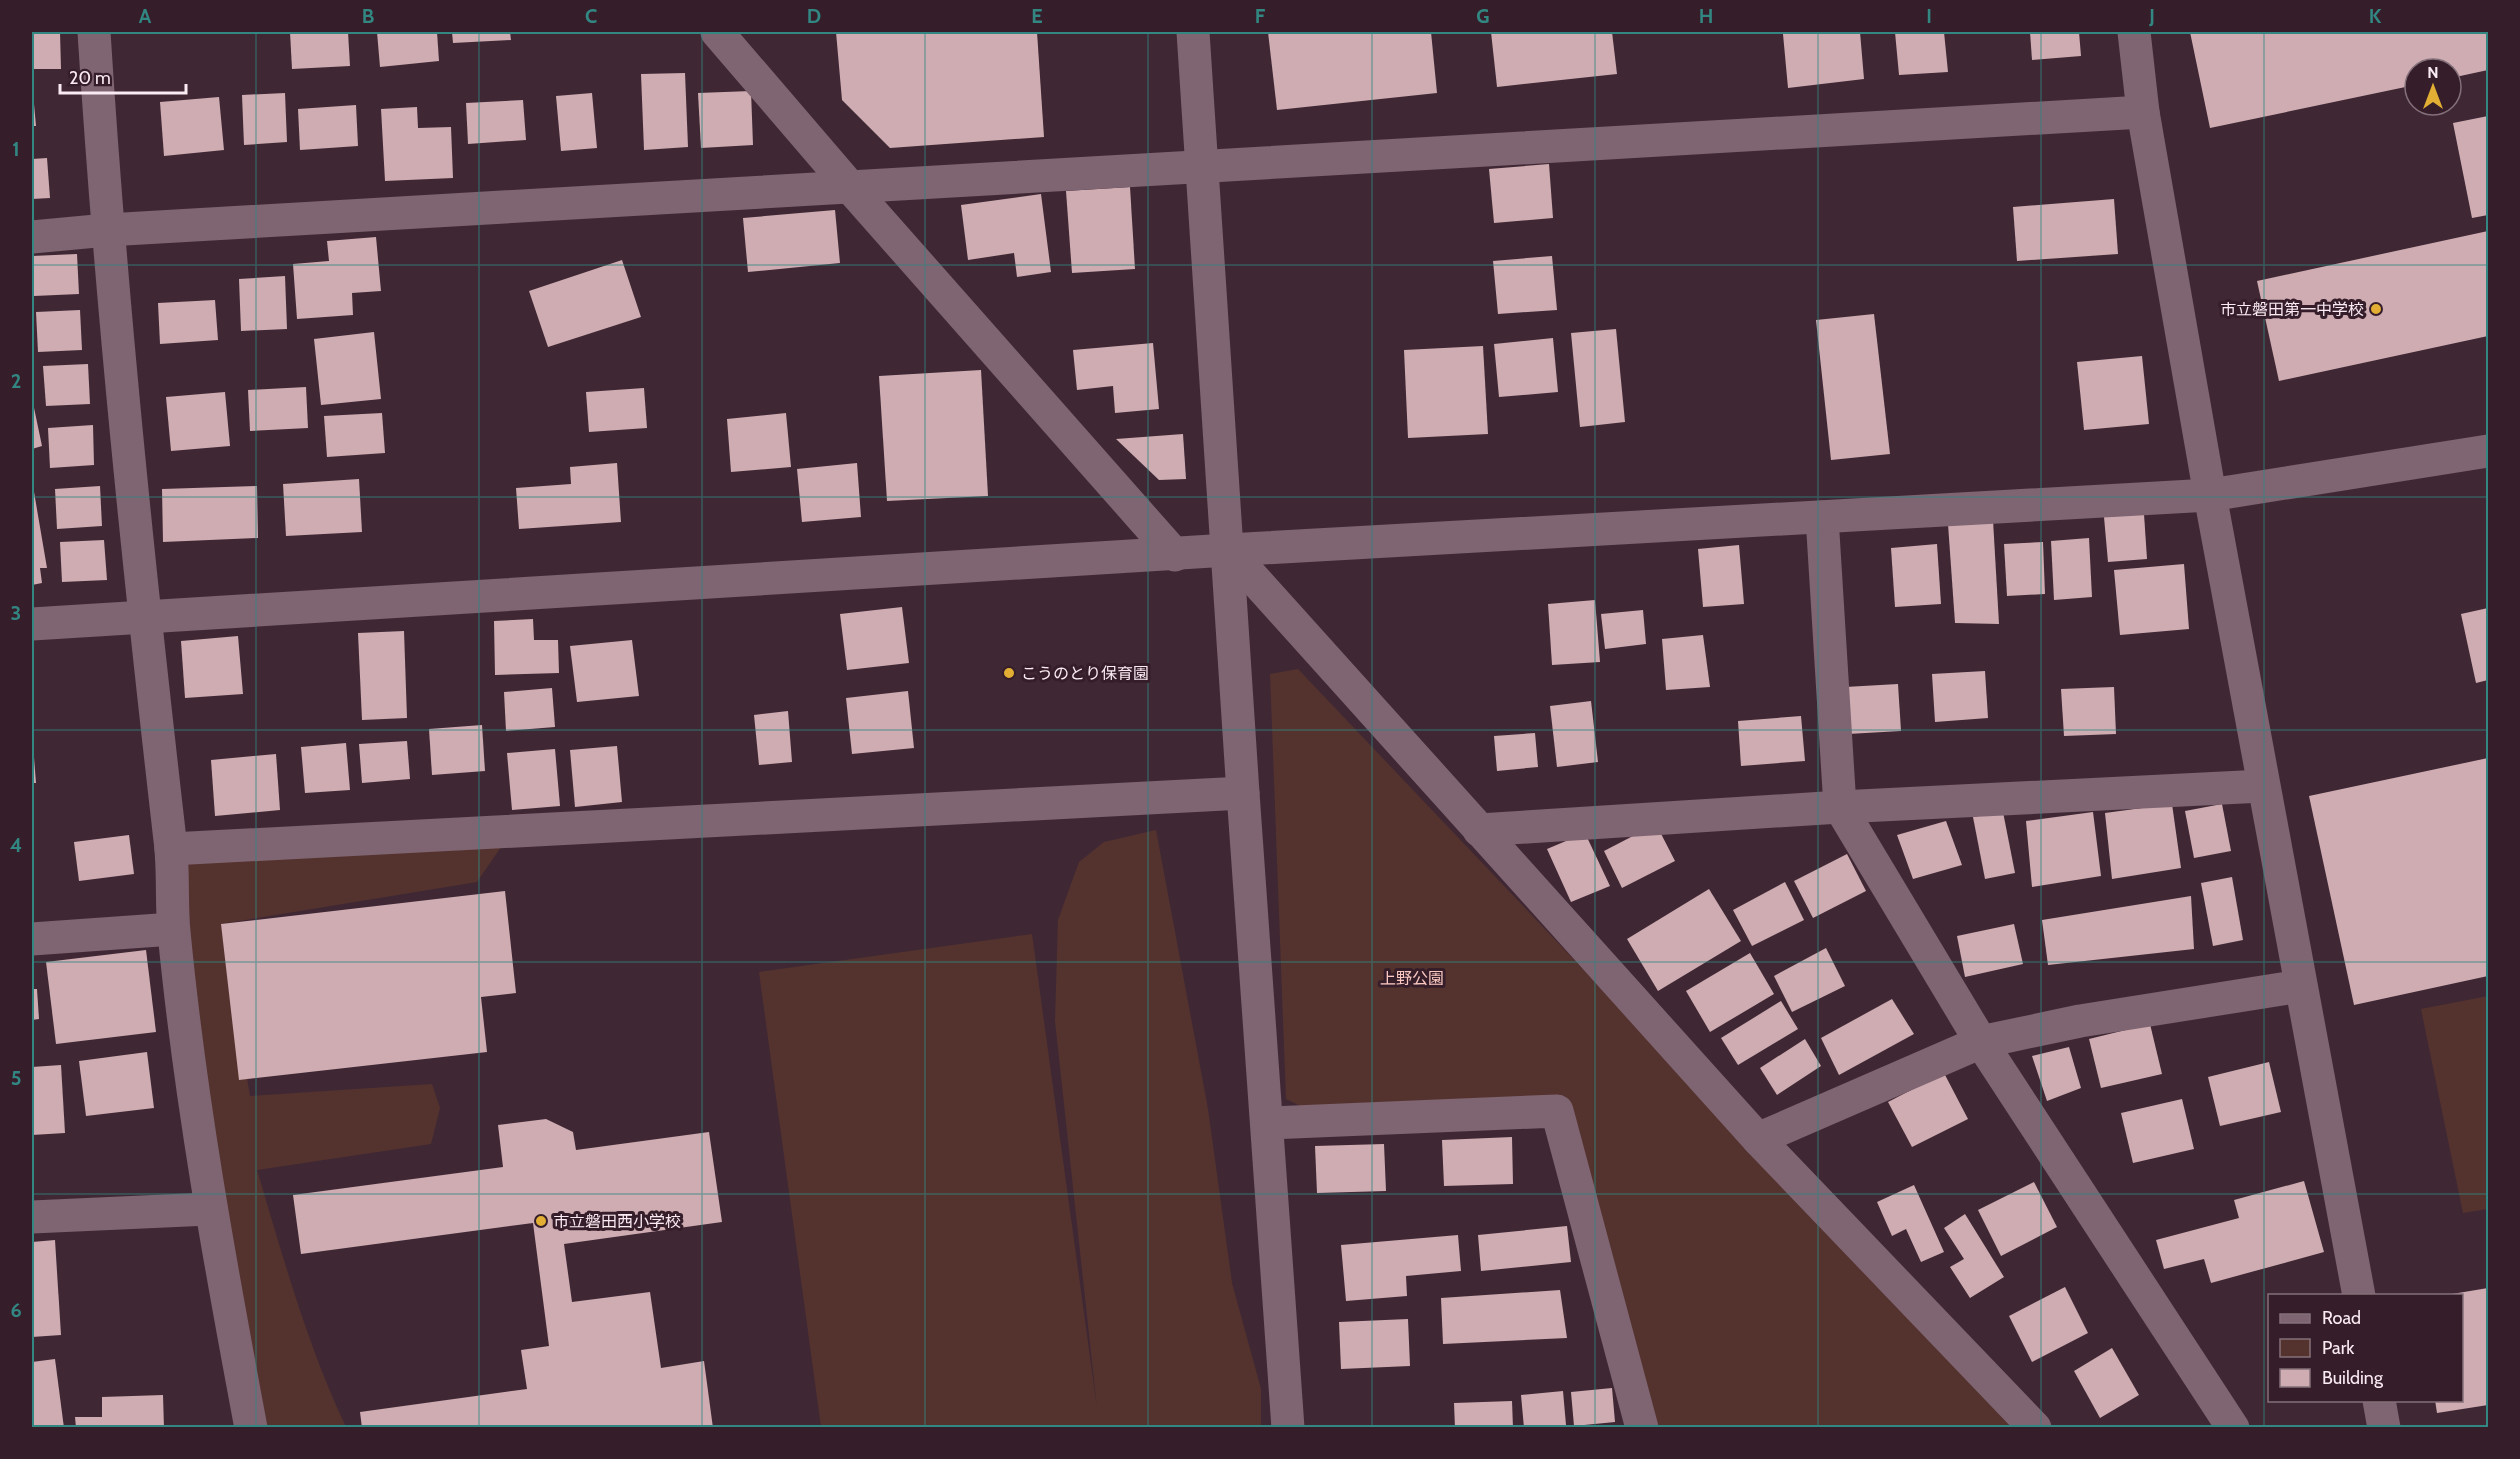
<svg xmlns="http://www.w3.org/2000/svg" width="2520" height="1459" font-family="Cabin,'Noto Sans JP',sans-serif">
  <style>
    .green { fill: #54332f }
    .building { fill: #ceacb2 }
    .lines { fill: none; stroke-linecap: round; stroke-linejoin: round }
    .minor { stroke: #7f6472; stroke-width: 33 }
    .grid { fill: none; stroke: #328782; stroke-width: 1.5; stroke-opacity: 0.55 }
    .poi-dot { fill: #e2af34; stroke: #351e2a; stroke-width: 2 }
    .labels { text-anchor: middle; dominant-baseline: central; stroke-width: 6; stroke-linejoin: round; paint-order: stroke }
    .poi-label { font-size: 16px; fill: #faeaf1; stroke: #351e2a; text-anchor: start }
    .park-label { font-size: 16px; fill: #fac7c1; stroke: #351e2a }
    .neatline { fill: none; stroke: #328782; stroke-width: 2 }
    .grid-label { font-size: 20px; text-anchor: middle; font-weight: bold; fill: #328782 }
  </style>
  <rect width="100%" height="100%" fill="#3f2834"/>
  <g class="green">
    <path d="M1298 669 2018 1427H1655L1570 1121 1317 1114 1286 1099 1270 674Z"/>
    <path d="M1156 830 1208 1109 1232 1283 1261 1389V1427H821L759 972 1032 934 1097 1408 1055 1021 1058 920 1079 862 1104 842Z"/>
    <path d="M512 831 477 882 221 924 250 1096 432 1084 440 1108 431 1144 257 1170C283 1257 307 1345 346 1427H253L193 1085 181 860Z"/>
    <path d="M2488 996V1209L2463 1213 2421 1009Z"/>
  </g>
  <g class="building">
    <path d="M32 32H60L61 69H32Z"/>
    <path d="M290 32H348L350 66 292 69Z"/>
    <path d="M377 32H437L439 61 380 67Z"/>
    <path d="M452 32H510L511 40 453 43Z"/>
    <path d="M836 32H1037L1044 137 890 148 842 100Z"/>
    <path d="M1268 32H1431L1437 93 1277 110Z"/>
    <path d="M1491 32H1612L1617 74 1497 87Z"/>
    <path d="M1814 32H1860L1864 79 1788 88 1783 34Z"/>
    <path d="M1895 32H1944L1948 72 1899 75Z"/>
    <path d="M2030 32H2079L2081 56 2032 60Z"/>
    <path d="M2190 32H2488V70L2451 78V69H2415V85L2210 128Z"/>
    <path d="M685 73 688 147 644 150 641 74Z"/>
    <path d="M32 82 36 126H32Z"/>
    <path d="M751 91 753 145 701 148 698 93Z"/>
    <path d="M285 93 287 142 244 145 242 95Z"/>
    <path d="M592 93 597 148 561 151 556 96Z"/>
    <path d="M219 97 224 150 164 156 160 102Z"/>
    <path d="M523 100 526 140 468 144 466 103Z"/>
    <path d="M356 105 358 146 300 150 298 109Z"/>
    <path d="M417 107 418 128 451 127 453 178 385 181 381 109Z"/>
    <path d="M2488 116V215L2472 218 2453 123Z"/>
    <path d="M47 158 50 198 32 199V159Z"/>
    <path d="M1549 164 1553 218 1494 223 1489 169Z"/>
    <path d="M1130 187 1135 269 1072 273 1066 191Z"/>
    <path d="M1041 194 1051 272 1017 277 1014 253 968 260 961 205Z"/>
    <path d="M2114 199 2118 254 2017 261 2013 207Z"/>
    <path d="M835 210 840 263 748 272 743 218Z"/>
    <path d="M2488 231V336L2279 381 2257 281Z"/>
    <path d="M376 237 381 291 352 293 353 315 297 319 293 264 329 261 327 241Z"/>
    <path d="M77 254 79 294 34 296 32 256Z"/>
    <path d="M1552 256 1557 310 1498 314 1493 261Z"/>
    <path d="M622 260 641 317 548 347 529 291Z"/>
    <path d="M285 276 287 329 241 331 239 279Z"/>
    <path d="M215 300 218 340 160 344 158 303Z"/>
    <path d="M80 310 82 350 38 352 36 312Z"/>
    <path d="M1874 314 1890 454 1831 460 1816 320Z"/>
    <path d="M1616 329 1625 422 1580 427 1571 333Z"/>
    <path d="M374 332 381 399 321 405 314 339Z"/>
    <path d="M1553 338 1558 392 1499 397 1494 344Z"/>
    <path d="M1153 343 1159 409 1115 413 1113 386 1077 390 1073 350Z"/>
    <path d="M1483 346 1488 434 1408 438 1404 350Z"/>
    <path d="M2142 356 2149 424 2084 430 2077 362Z"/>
    <path d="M88 364 90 404 46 406 43 366Z"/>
    <path d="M981 370 988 496 887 501 879 376Z"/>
    <path d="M306 387 308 428 250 431 248 390Z"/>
    <path d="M644 388 647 428 589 432 586 392Z"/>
    <path d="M225 392 230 446 171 451 166 397Z"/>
    <path d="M33 403 42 446 32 449V403Z"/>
    <path d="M382 413 385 453 327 457 324 416Z"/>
    <path d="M786 413 791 467 731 472 727 419Z"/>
    <path d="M93 425 94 465 50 468 48 428Z"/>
    <path d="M1183 434 1186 479 1159 480 1116 439Z"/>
    <path d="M617 463 621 522 519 529 516 488 571 484 570 467Z"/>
    <path d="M857 463 861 517 802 522 797 469Z"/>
    <path d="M359 479 362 532 286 536 283 484Z"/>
    <path d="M33 486 47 568H40L42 583 32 585Z"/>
    <path d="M100 486 102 526 57 529 55 489Z"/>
    <path d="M257 486 258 538 163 542 162 489Z"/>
    <path d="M2144 514 2147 559 2108 562 2104 517Z"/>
    <path d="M1993 520 1999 624 1955 623 1948 524Z"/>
    <path d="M2089 538 2092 597 2054 600 2051 541Z"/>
    <path d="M104 540 107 580 62 582 60 542Z"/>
    <path d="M2043 542 2045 594 2007 596 2004 544Z"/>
    <path d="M1937 544 1941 604 1895 607 1891 548Z"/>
    <path d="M1739 545 1744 604 1703 607 1698 549Z"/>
    <path d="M2184 564 2189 629 2120 635 2114 570Z"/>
    <path d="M1595 600 1600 662 1552 665 1548 604Z"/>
    <path d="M902 607 909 663 847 670 840 614Z"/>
    <path d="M2488 608V680L2476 683 2461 614Z"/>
    <path d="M1643 610 1646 644 1605 649 1601 614Z"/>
    <path d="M533 619 534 640H558L559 673 495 675 494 621Z"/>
    <path d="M404 631 407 718 362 720 358 633Z"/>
    <path d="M1703 635 1710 687 1666 690 1662 639Z"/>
    <path d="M238 636 243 694 185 698 181 641Z"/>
    <path d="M632 640 639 696 577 702 570 646Z"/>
    <path d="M1985 671 1988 718 1935 722 1932 674Z"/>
    <path d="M1898 684 1901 731 1848 734 1845 687Z"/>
    <path d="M2114 687 2116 734 2064 736 2061 689Z"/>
    <path d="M552 688 555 727 506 731 504 692Z"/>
    <path d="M908 691 914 748 852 754 846 698Z"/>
    <path d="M1591 701 1598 762 1557 767 1550 706Z"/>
    <path d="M788 711 792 762 759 765 754 715Z"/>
    <path d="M1801 716 1805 761 1741 766 1738 721Z"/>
    <path d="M482 725 485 771 432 775 429 729Z"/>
    <path d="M32 732 36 783H32Z"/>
    <path d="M1535 733 1538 767 1497 771 1494 736Z"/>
    <path d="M407 741 410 779 362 783 359 744Z"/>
    <path d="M346 743 350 790 305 793 301 747Z"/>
    <path d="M617 746 622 802 575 807 570 750Z"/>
    <path d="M555 749 560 806 512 810 507 753Z"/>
    <path d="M276 754 280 810 215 816 211 760Z"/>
    <path d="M2488 758V976L2354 1005 2309 796Z"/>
    <path d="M2172 804 2181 868 2112 879 2105 813Z"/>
    <path d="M2222 804 2231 851 2194 858 2185 811Z"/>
    <path d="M2003 812 2015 873 1985 879 1973 817Z"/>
    <path d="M2093 812 2101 876 2032 887 2026 821Z"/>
    <path d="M1946 821 1962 865 1913 879 1897 835Z"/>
    <path d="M1656 824 1675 861 1622 888 1604 851Z"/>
    <path d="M1585 833 1610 886 1571 902 1547 849Z"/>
    <path d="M129 835 134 874 79 881 74 842Z"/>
    <path d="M1847 854 1866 891 1813 918 1794 881Z"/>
    <path d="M2232 877 2243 940 2213 946 2201 883Z"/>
    <path d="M1785 882 1804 920 1752 946 1733 910Z"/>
    <path d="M1709 889 1741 941 1658 991 1627 939Z"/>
    <path d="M505 891 516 993 481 997 487 1052 239 1080 221 924Z"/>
    <path d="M2191 896 2194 949 2048 965 2042 920Z"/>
    <path d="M2014 924 2023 964 1965 977 1957 936Z"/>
    <path d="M1826 948 1845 986 1792 1012 1774 976Z"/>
    <path d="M146 950 156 1032 56 1044 46 962Z"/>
    <path d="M1750 953 1774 994 1710 1032 1686 991Z"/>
    <path d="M32 989H37L39 1019 32 1020Z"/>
    <path d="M1892 999 1914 1034 1839 1075 1821 1038Z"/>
    <path d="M1781 1001 1798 1029 1738 1065 1721 1038Z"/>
    <path d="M2150 1024 2162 1074 2101 1088 2089 1039Z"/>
    <path d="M1805 1039 1821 1066 1777 1095 1760 1068Z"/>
    <path d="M2069 1047 2081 1088 2047 1101 2032 1056Z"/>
    <path d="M147 1052 154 1108 86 1116 79 1061Z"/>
    <path d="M2269 1062 2281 1112 2220 1126 2208 1077Z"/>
    <path d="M61 1065 65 1133 32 1135V1067Z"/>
    <path d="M1944 1073 1968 1119 1912 1147 1888 1102Z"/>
    <path d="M2182 1099 2194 1149 2133 1163 2121 1113Z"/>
    <path d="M546 1119 573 1132 576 1150 709 1132 722 1222 564 1244 572 1302 650 1292 661 1368 704 1361 713 1428H362L360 1412 527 1389 521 1350 549 1346 533 1223 301 1254 293 1195 503 1167 498 1125Z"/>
    <path d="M1512 1137 1513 1184 1444 1186 1442 1140Z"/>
    <path d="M1384 1144 1386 1191 1317 1193 1315 1146Z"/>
    <path d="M2304 1181 2324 1252 2211 1283 2204 1259 2164 1269 2156 1240 2239 1218 2234 1200Z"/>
    <path d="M2034 1182 2057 1227 2001 1256 1978 1210Z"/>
    <path d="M1914 1185 1944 1252 1921 1262 1906 1229 1892 1236 1877 1202Z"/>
    <path d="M1965 1214 2004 1277 1970 1298 1950 1267 1964 1259 1944 1228Z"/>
    <path d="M1567 1226 1571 1262 1481 1271 1478 1235Z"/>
    <path d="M1458 1235 1461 1271 1406 1276 1407 1296 1346 1301 1341 1245Z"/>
    <path d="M55 1240 61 1335 32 1337V1242Z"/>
    <path d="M2065 1287 2088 1333 2032 1362 2009 1316Z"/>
    <path d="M2488 1288V1405L2437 1413 2435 1400H2462V1296L2452 1294Z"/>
    <path d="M1560 1290 1567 1338 1443 1344 1441 1298Z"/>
    <path d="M1408 1319 1410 1366 1341 1369 1339 1322Z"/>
    <path d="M2112 1348 2139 1395 2100 1418 2074 1371Z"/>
    <path d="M55 1359 64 1428H32V1362Z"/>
    <path d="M1612 1388 1615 1422 1574 1426 1571 1392Z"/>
    <path d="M1563 1391 1566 1425 1524 1428 1521 1395Z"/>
    <path d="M163 1395 164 1428H76L75 1417H102V1397Z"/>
    <path d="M1512 1401 1513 1428H1455L1454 1403Z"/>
  </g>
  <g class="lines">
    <g class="minor">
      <path d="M94 32C111 302 139 571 170 840 174 871 171 902 174 932 190 1099 220 1263 251 1428"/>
      <path d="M717 32 850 187 1175 555"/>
      <path d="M1193 32 1243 793 1288 1428"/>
      <path d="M2134 32 2143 112 2210 495 2359 1296"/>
      <path d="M32 237 107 230 2143 112"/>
      <path d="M1822 517 1840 807 1981 1042 2233 1428"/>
      <path d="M1228 550 1758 1139 2035 1428"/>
      <path d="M32 624 1228 550 2210 495 2488 451"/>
      <path d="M1479 830 1840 807 2263 786"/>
      <path d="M171 849 1243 793"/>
      <path d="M32 939 173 929"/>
      <path d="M1268 1123 1557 1111 1642 1428"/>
      <path d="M1758 1139 1981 1042 2080 1021 2301 986"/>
      <path d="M32 1217 209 1209"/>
      <path d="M2379 1400 2384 1428"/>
    </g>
  </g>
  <path class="grid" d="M256 32V1428M479 32V1428M702 32V1428M925 32V1428M1148 32V1428M1372 32V1428M1595 32V1428M1818 32V1428M2041 32V1428M2264 32V1428M32 265H2488M32 497H2488M32 730H2488M32 962H2488M32 1194H2488"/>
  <g class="poi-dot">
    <circle cx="2376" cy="309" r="6"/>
    <circle cx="1009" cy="673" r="6"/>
    <circle cx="541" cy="1221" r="6"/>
  </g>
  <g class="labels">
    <g class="poi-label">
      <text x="2364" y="309" text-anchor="end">市立磐田第一中学校</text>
      <text x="1021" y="673">こうのとり保育園</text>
      <text x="553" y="1221">市立磐田西小学校</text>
    </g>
    <g class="park-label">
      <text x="1412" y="978">上野公園</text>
    </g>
  </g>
  <rect width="2520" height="1459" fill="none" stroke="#351e2a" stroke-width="66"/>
  <rect x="2268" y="1294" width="195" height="108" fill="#351e2a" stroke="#84707a" stroke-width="1.5"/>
  <rect x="2280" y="1314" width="30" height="9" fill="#7f6472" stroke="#84707a" stroke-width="1.5"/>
  <text x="2322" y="1324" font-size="18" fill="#faeaf1">Road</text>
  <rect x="2280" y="1339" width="30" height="18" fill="#54332f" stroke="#84707a" stroke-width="1.5"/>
  <text x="2322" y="1354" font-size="18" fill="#faeaf1">Park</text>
  <rect x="2280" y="1369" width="30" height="18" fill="#ceacb2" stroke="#84707a" stroke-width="1.5"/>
  <text x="2322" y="1384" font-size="18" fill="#faeaf1">Building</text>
  <g transform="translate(2433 87)"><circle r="28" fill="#351e2a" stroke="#84707a" stroke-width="1.5"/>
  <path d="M0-4.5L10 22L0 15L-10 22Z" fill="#e2af34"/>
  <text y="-9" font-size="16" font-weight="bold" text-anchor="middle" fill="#faeaf1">N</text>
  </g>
  <path d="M60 84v9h126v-9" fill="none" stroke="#faeaf1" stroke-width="3"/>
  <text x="69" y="84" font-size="18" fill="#faeaf1" stroke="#351e2a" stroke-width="4.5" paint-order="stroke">20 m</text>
  <rect x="33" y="33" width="2454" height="1393" class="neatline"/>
  <g class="grid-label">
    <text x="145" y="23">A</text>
    <text x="368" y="23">B</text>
    <text x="591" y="23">C</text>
    <text x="814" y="23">D</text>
    <text x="1037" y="23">E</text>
    <text x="1260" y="23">F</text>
    <text x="1483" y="23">G</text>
    <text x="1706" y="23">H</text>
    <text x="1929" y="23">I</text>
    <text x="2152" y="23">J</text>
    <text x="2375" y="23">K</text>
    <text x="16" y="156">1</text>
    <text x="16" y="388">2</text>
    <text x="16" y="620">3</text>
    <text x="16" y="852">4</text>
    <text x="16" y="1085">5</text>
    <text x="16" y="1317">6</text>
  </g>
</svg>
